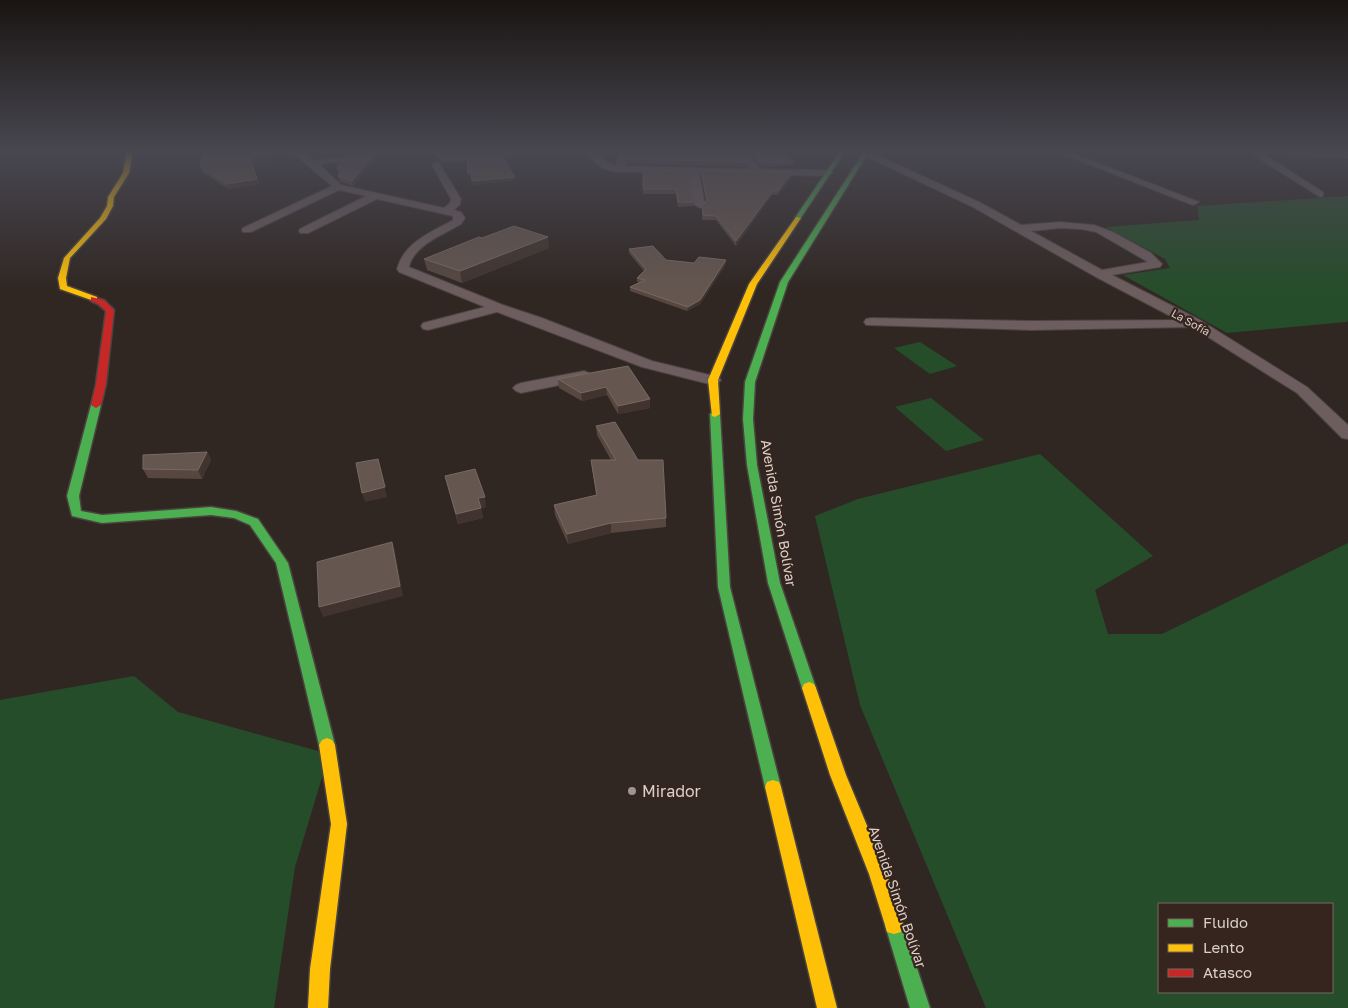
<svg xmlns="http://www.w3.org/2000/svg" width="1348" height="1008" font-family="'Golos Text',sans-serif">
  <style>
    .green { fill: #264d2a; fill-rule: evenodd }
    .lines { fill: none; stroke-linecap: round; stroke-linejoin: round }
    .street-casing { stroke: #4b433f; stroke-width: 2 }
    .fast-casing { stroke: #4b433f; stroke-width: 3 }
    .slow-casing { stroke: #4b433f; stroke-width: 3 }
    .jam-casing { stroke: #4b433f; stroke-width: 3 }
    .street { fill: #6d5d5f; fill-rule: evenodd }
    .fast { fill: #4caf50; fill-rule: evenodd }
    .slow { fill: #ffc107; fill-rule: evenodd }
    .jam { fill: #c62828; fill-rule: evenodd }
    .wall { fill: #574740 }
    .shaded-wall { fill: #41342e }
    .building { fill: #65564f; stroke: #786963 }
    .poi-dot { fill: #9f9590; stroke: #35251e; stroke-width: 2 }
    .labels { text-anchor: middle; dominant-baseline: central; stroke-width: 4.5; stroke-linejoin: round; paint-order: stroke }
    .far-street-label { font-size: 11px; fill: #dbd0cb; stroke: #35251e }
    .street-label { font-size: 14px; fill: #dbd0cb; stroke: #35251e }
    .near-poi-label { font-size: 16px; fill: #dbd0cb; stroke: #35251e; text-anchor: start }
  </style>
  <rect width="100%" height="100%" fill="#302723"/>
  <g class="green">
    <path d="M1348 196V321L1346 322 1227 333 1123 275 1170 268 1165 259 1106 227 1199 220 1197 206Z"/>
    <path d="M920 342 957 366 930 374 894 348Z"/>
    <path d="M931 398 984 440 946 451 895 407Z"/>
    <path d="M1040 454 1153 556 1095 590 1108 634H1162L1348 543V1008H986L860 705 815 516 858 499ZM1159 904H1332V992H1159Z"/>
    <path d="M134 676 178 712 329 754 295 867 274 1008H0V700Z"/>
  </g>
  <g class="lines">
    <defs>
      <g id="street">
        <path d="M281 150C295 150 303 153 315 161L341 157V161L320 165 341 185 444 208 450 203 451 199 432 165 436 162 439 163 461 199 460 204 454 210 461 212 465 218 461 224C443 235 414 245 409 267L503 305 542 318 652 361 718 377 721 380 718 383 713 385 642 367 497 312 428 330 423 329 421 326 423 323 485 307 399 272 397 269C404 242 432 232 453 220V216L377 199 308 233H300L299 231 300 229 366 196 339 190 251 232H243L242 230 243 228 332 186 299 158Z"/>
        <path d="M483 150H541L537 153 440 158 436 155 440 152Z"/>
        <path d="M582 150C598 150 602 162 616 166L619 150H627L626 166 750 169 732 150H741L761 169 828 170 833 173 828 176 699 173 705 205 700 208 695 205 690 173 616 172 602 168Z"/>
        <path d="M866 150 979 202 1021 225 1060 222 1094 225 1113 232 1151 253 1162 264 1160 267 1112 275 1200 320 1307 387 1348 425V439L1342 438 1297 393 1192 327 1032 330 866 325 864 322 866 319 871 318 1032 321 1178 320 1096 277 971 206 863 155V151ZM1060 228 1081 229 1096 232 1148 262 1102 270 1031 231Z"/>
        <path d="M1052 150H1064L1199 202 1194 205 1190 204Z"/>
        <path d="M1249 150 1348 152V158L1262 153 1323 192V196L1320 197 1250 153Z"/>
        <path d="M584 371 589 373 592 376 589 379 521 393 516 391 513 388 516 385 521 383Z"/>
      </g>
      <g id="fast">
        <path d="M841 150H846L800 219H796L795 218Z"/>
        <path d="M865 150H870L788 282 755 382 753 419 757 465 780 583 816 688 814 692 809 694 804 692 802 688 768 583 747 465 743 419 745 382 780 282Z"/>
        <path d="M96 402 101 405 79 496 81 511 102 515 211 507 236 511 258 519 288 563 335 745 332 750 327 752 322 750 319 745 276 563 250 525 234 518 211 515 102 523 72 516 67 496 91 405Z"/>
        <path d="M715 411 720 414 730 587 781 787 779 792 773 794 767 792 765 787 718 587 710 414Z"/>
        <path d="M894 916 901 918 903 925 930 1008H910L885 925 887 918Z"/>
      </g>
      <g id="slow">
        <path d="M127 150H133L129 173 114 197 113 206 106 219 70 258 66 278 67 286 97 297V301H94L60 289 58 278 64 258 100 218 107 206 108 197 123 173Z"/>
        <path d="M796 217 801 218 757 284 718 380 720 414 715 417 712 416 708 380 749 284Z"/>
        <path d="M809 682 814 684 816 688 846 775 887 874 903 925 901 932 894 934 887 932 885 925 869 874 830 775 802 688 804 684Z"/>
        <path d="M327 738 332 740 335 745 347 824 330 969 328 1008H308L310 969 331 824 319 745 322 740Z"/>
        <path d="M773 780 779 782 781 787 837 1008H817L765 787 767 782Z"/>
      </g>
      <path id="jam" d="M91 297 104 300 114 310 106 384 101 405 96 408 91 405 96 384 106 311 98 304 91 301Z"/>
    </defs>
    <use href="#street" class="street-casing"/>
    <use href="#fast" class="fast-casing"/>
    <use href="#slow" class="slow-casing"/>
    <use href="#jam" class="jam-casing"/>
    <use href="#street" class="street"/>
    <use href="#fast" class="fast"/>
    <use href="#slow" class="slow"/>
    <use href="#jam" class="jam"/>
  </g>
  <g class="wall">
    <path d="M351 150H383L353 186 340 181 338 176 340 174H338L337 166Z"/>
    <path d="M415 150H440L436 153 416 154Z"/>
    <path d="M743 150H778L794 162V166L762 167Z"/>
    <path d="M501 154 515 177V180L472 185V176H468L467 161 441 162 440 159Z"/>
    <path d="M275 157 271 158 272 160 252 163 259 184 229 189 202 172 200 166Z"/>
    <path d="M628 159 746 162V167L628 164Z"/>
    <path d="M643 170 688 171 694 202V206L678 207 676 194H643Z"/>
    <path d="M701 171 792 173V177L778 195H772L736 246 716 220H702V205L706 201 701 175Z"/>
    <path d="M482 238 549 248 462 283 427 270 424 259Z"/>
    <path d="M629 249 666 260 694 263 726 260V264L700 304 687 311 630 291V287L640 282H637V278L644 271 629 253Z"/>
    <path d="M628 366 650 399V408L618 414 607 395 582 401 559 388 558 379Z"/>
    <path d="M596 426 666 518V527L611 533 568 544 555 515 554 505 596 495 591 460H611L597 435Z"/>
    <path d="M207 452 211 460 202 479 148 478 143 469Z"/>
    <path d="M445 476 486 507 481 508 483 518 458 524Z"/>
  </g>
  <g class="shaded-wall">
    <path d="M378 150H383L353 186 352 181Z"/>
    <path d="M273 152 275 157 271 158 272 160 252 163 250 157Z"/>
    <path d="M468 173H471L472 176H468Z"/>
    <path d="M792 173V177L778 195V191Z"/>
    <path d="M515 177V180L472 185V181Z"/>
    <path d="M257 179 259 184 229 189 227 184Z"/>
    <path d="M773 191 772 195 736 246V241Z"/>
    <path d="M548 237 549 248 462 283 460 271Z"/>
    <path d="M726 260V264L700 304 687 311 688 307Z"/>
    <path d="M606 387 607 395 582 401 581 393Z"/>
    <path d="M650 399V408L618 414V406Z"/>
    <path d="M207 452 211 460 202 479 198 470Z"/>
    <path d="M378 459 387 497 365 502 362 493Z"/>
    <path d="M485 497 486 507 480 508 478 498Z"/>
    <path d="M481 508 483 518 458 524 456 514Z"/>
    <path d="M611 523V533L568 544 567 534Z"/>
    <path d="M392 542 395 552 403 596 323 617 319 607Z"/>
  </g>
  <g class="building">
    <path d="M205 150H273V152L269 153 270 154 250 157 257 179 227 184 200 166Z"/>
    <path d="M351 150H378L352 181 338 176 343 169H337L341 166H337Z"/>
    <path d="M628 150H735L746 162 628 159Z"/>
    <path d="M749 150H778L794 162H762Z"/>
    <path d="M501 154 515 177 472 181 471 173H468L467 158 440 159 441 157Z"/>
    <path d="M643 170 688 171 694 202H678L676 189H643Z"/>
    <path d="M701 171 792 173 778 191H773L736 241 716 216 703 215 702 205 707 200Z"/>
    <path d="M514 226 548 237 460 271 424 259 479 237 482 238Z"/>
    <path d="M653 246 666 260 694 263 699 257 726 260 700 300 688 307 630 287 645 280 637 278 646 269 629 249Z"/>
    <path d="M628 366 650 399 618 406 606 387 581 393 558 379Z"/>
    <path d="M615 422 638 460H663L666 518 611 523 567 534 554 505 597 495 591 460H616L596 426Z"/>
    <path d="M207 452 198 470 143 469V455Z"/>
    <path d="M378 459 385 487 362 493 356 463Z"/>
    <path d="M475 469 485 497 478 498 481 508 456 514 445 476Z"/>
    <path d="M392 542 400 586 319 607 317 562Z"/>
  </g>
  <linearGradient id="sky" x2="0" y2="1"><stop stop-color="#1a1513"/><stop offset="0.52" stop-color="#484750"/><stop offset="1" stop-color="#484750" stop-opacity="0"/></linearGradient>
  <rect width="1348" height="291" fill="url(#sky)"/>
  <circle class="poi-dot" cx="632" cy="791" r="5"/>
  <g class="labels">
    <g class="far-street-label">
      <text transform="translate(1191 322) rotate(29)">La Sofía</text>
    </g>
    <g class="street-label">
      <text transform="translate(779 513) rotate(80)">Avenida Simón Bolívar</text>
      <text transform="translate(898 897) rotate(71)">Avenida Simón Bolívar</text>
    </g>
    <g class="near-poi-label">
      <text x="642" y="791">Mirador</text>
    </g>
  </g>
  <rect x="1158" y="903" width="175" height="90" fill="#35251e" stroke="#776963"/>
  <rect x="1168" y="919" width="25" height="8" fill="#4caf50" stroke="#776963"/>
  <text x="1203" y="928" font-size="15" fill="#dbd0cb">Fluido</text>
  <rect x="1168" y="944" width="25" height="8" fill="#ffc107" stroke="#776963"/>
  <text x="1203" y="953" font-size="15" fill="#dbd0cb">Lento</text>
  <rect x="1168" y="969" width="25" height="8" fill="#c62828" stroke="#776963"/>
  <text x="1203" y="978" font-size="15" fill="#dbd0cb">Atasco</text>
</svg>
